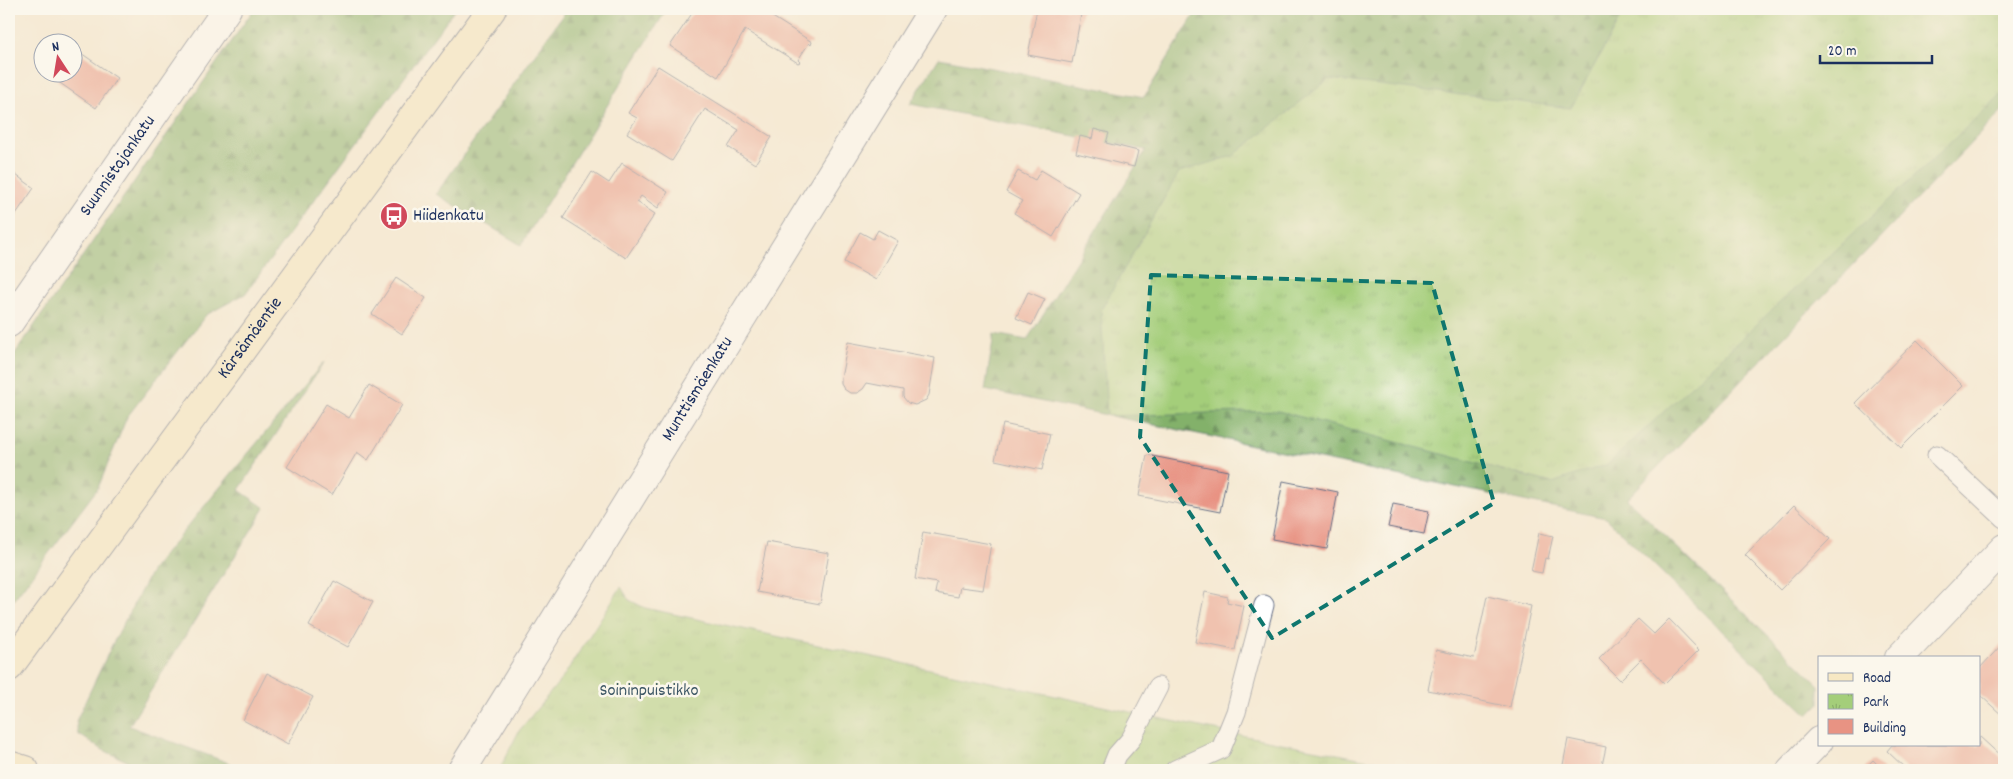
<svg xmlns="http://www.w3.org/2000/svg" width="2013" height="779" font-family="Dekko,sans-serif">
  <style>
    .forest { fill: url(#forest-firs); stroke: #4f7064 }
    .park { fill: url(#park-tufts); stroke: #607e6c }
    .building { fill: #e89383 }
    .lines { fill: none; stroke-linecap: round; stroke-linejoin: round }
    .lane-casing { stroke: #677087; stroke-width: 21 }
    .street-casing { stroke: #677087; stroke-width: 30 }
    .secondary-casing { stroke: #677087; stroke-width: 30 }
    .lane { stroke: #fff; stroke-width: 19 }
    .street { stroke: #fff; stroke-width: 28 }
    .secondary { stroke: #f7e8c3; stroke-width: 28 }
    .marked { fill: none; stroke: #0f766e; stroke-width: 4; stroke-dasharray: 10 6; stroke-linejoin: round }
    .labels { text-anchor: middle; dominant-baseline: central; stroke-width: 5; stroke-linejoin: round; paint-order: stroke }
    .street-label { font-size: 18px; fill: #1b2f5e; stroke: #fbf7ec }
    .poi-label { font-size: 18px; fill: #1b2f5e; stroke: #fbf7ec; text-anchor: start }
    .park-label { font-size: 18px; fill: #3d5765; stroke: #fbf7ec }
  </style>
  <defs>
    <pattern id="forest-firs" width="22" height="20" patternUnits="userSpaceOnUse" patternTransform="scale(1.25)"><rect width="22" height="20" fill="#83b16a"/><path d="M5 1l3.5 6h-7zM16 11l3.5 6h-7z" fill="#6a905a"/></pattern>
    <pattern id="park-tufts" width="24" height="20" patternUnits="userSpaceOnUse" patternTransform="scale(1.25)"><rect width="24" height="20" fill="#a4ce7a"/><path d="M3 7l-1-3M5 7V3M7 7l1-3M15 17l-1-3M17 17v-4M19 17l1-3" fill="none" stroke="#8db16c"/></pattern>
  </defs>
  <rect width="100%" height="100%" fill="#fbf7ec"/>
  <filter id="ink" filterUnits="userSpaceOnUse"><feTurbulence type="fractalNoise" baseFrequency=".02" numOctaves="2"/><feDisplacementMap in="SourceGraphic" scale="10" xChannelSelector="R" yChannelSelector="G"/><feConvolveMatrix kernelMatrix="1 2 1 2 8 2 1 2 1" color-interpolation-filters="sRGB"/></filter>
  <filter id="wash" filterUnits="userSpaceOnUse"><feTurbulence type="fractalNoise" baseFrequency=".0096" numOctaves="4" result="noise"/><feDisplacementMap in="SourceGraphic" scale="20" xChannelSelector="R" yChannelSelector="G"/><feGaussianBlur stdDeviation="1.12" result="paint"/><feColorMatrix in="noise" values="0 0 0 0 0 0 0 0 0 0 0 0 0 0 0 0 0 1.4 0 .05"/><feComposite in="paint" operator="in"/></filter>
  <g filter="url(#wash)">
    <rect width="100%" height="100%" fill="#f5ead4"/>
    <g class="forest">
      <path d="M254 9H455L245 294 206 315 127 417 98 488 9 606V362Z"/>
      <path d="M567 9H667L521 245 436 194Z"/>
      <path d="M1198 9H2004V109L1627 499 1819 685V704L1808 715 1606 518 985 390 994 334 1027 340 1146 150 910 104 939 58 1144 97Z"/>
      <path d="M324 362 239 490 265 508 129 726 248 770H146L103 750 78 734 76 721 112 645 153 568Z"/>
    </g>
    <g class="park">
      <path d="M1625 9H2004V92L1608 464 1552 483 1278 411 1107 416 1101 310 1179 172 1233 156 1329 79 1571 108Z"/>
      <path d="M621 587 629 600 645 608 1205 728 1420 770H499L519 731 563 677Z"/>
    </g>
    <g id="blocks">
      <g class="building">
        <path d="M695 9H760L812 42 811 45 809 43 798 60 800 62 798 63 745 30 718 77 670 46Z"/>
        <path d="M1037 9H1082L1072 63 1028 55Z"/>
        <path d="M78 51 117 78 96 108 57 81 63 72H72V59Z"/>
        <path d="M658 66 772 137 755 164 728 147 739 130 705 109 672 161 627 133 637 118 628 113Z"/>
        <path d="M1094 129 1109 133 1106 143 1138 151 1134 167 1076 153 1080 136 1092 139Z"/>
        <path d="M622 163 668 192 658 208 641 196 637 202 655 214 626 258 563 218 592 172 609 183Z"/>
        <path d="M9 170 34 188 9 224Z"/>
        <path d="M1041 170 1079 193 1053 237 1014 213 1022 201 1006 192 1018 171 1035 180Z"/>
        <path d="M878 230 898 241 876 280 844 262 860 232 873 239Z"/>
        <path d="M396 278 426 298 402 334 372 314Z"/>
        <path d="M1028 292 1045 299 1032 325 1016 318Z"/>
        <path d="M1917 340 1963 386 1901 448 1855 403Z"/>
        <path d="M848 342 935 358 929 395 926 400 915 405 908 403 903 397V390L867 383 863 389 857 393H850L844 389 841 384V378Z"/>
        <path d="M369 385 402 405 368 460 357 452 332 495 287 467 326 404 349 418Z"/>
        <path d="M1003 424 1050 434 1042 470 995 460Z"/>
        <path d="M1147 455 1228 471 1220 512 1139 496Z"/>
        <path d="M1283 481 1338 492 1327 549 1272 539Z"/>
        <path d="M1393 504 1429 511 1424 534 1388 527Z"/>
        <path d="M1794 505 1830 539 1780 590 1745 555Z"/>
        <path d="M923 532 991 544 983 590 960 587 958 597 935 593 937 583 915 579Z"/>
        <path d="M1539 533 1553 536 1548 559 1545 558 1542 573 1531 571Z"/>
        <path d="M767 542 829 553 820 604 757 592Z"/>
        <path d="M334 581 373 602 348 647 309 626Z"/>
        <path d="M1205 592 1228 597 1227 602 1244 606 1235 650 1195 642Z"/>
        <path d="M1487 596 1531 606 1510 707 1428 690 1436 650 1474 658Z"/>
        <path d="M1638 619 1654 634 1669 619 1699 650 1665 684 1641 659 1620 680 1599 659Z"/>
        <path d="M2004 642V717L1979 694V669Z"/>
        <path d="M267 673 313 697 288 744 243 720Z"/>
        <path d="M1979 736 2004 759V762L1997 770H1945L1941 767 1938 770H1907L1887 751 1892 745H1979Z"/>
        <path d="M1568 739 1606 747 1601 770H1562Z"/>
        <path d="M1873 760 1883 770H1863Z"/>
      </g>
    </g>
  </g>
  <g filter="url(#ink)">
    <use href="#blocks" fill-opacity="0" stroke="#677087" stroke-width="1"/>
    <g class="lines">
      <defs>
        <g id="lane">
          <path d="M1937 455 2004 518"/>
          <path d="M1111 770 1117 755 1131 739 1158 687"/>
          <path d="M1175 770 1221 749 1236 712 1264 605"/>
        </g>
        <g id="street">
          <path id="s1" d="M9 323 227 9"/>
          <path d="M1899 658 2004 548"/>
          <path id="s2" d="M462 770 933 9"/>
          <path d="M1791 770 1819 741"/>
        </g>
        <g id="secondary">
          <path id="s3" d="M9 667 492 9"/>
          <path d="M9 765 25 770"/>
        </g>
      </defs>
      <use href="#lane" class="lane-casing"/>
      <use href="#street" class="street-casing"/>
      <use href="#secondary" class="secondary-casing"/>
      <use href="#lane" class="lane"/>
      <use href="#street" class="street"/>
      <use href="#secondary" class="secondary"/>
    </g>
  </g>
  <path d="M0 0H2013V779H0ZM1151 275 1432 283 1494 503 1272 638 1140 437Z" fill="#f5ead4" fill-opacity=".55" fill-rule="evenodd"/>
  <path class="marked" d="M1151 275 1432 283 1494 503 1272 638 1140 437Z"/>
  <defs>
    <symbol id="bus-disc" viewBox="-11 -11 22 22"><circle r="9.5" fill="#d1495b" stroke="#fbf7ec"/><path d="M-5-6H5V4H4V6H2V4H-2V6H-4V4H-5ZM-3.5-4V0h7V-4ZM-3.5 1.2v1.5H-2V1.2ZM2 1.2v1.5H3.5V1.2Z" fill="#fff"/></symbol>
  </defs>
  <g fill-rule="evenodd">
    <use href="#bus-disc" x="378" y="200" width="32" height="32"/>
  </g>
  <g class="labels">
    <g class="street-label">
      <text stroke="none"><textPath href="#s1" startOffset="191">Suunnistajankatu</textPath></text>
      <text stroke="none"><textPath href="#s3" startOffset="408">Kärsämäentie</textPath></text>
      <text stroke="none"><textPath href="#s2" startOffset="448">Munttismäenkatu</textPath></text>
    </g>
    <g class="poi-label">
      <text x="413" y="216">Hiidenkatu</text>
    </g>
    <g class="park-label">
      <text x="649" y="691">Soininpuistikko</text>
    </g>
  </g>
  <rect width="2013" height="779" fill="none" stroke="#fbf7ec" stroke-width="30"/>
  <rect x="1818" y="656" width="162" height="90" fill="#fbf7ec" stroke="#a1a7b3"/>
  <rect x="1828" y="673" width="25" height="8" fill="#f7e8c3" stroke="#a1a7b3"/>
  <text x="1863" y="682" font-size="15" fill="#1b2f5e">Road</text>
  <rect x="1828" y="694" width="25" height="15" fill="url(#park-tufts)" stroke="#a1a7b3"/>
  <text x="1863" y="706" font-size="15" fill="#1b2f5e">Park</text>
  <rect x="1828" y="719" width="25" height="15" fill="#e89383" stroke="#a1a7b3"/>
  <text x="1863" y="732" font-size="15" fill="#1b2f5e">Building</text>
  <g transform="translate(58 58) rotate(348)"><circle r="24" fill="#fbf7ec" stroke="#a1a7b3"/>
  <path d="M0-4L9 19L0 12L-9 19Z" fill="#d1495b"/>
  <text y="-8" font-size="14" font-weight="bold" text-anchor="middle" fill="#1b2f5e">N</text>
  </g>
  <path d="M1820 55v8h112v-8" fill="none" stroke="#1b2f5e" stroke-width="2.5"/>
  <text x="1828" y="55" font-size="15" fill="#1b2f5e" stroke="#fbf7ec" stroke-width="4" paint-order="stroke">20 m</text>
</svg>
